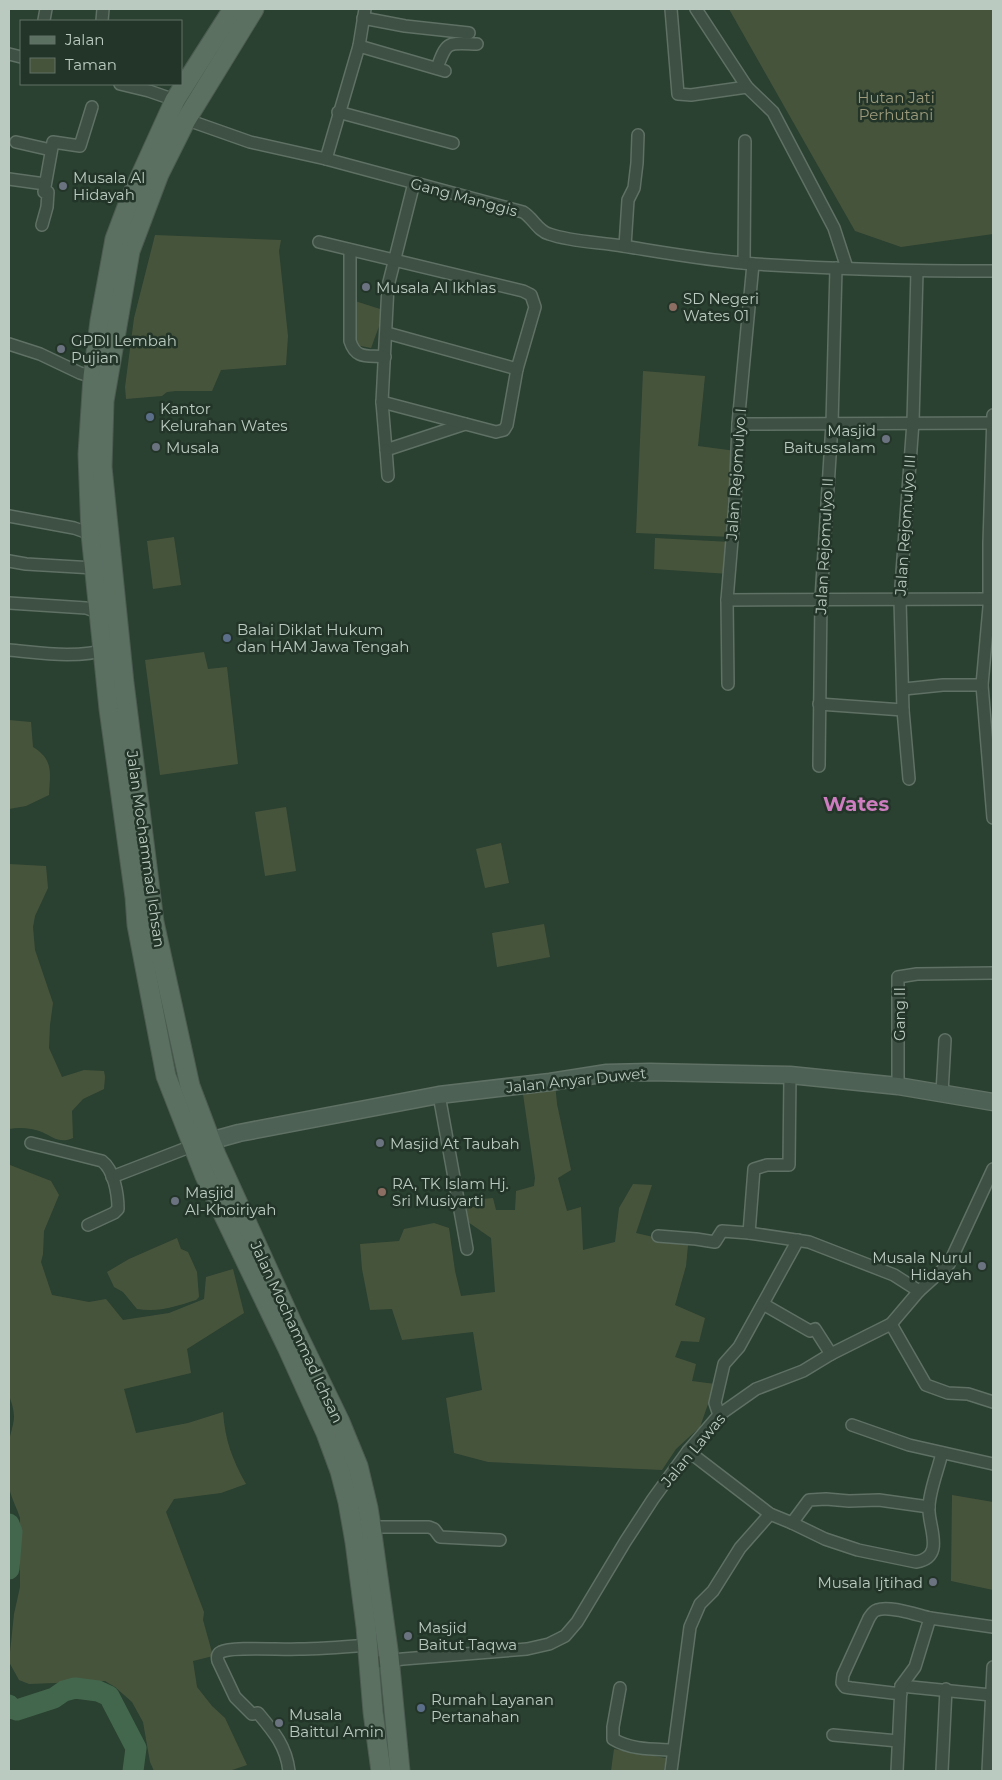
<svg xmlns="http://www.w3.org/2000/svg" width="1002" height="1780" font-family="Montserrat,sans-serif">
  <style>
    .green { fill: #47543c }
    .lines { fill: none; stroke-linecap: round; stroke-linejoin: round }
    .river { stroke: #43674d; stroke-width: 21 }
    .street-casing { stroke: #5f7064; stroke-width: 14 }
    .secondary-casing { stroke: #5f7064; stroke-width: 19 }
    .primary-casing { stroke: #4b5c50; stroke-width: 21 }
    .street { stroke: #3e5043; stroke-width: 11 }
    .secondary { stroke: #4d6254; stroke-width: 16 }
    .primary { stroke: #5c7062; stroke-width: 19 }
    .worship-dot { fill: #6b7280; stroke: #233528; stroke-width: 2 }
    .education-dot { fill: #8d6e63; stroke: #233528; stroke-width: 2 }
    .service-dot { fill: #5c6f8a; stroke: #233528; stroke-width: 2 }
    .labels { text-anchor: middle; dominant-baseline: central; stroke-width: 5; stroke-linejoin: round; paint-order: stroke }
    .park-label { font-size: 15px; fill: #9d9b7c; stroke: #233528 }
    .poi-label { font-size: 15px; fill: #bbcac0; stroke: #233528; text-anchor: start }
    .street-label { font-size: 15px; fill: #bbcac0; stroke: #233528 }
    .district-label { font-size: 20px; font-weight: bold; fill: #cd7dc0; stroke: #233528 }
  </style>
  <rect width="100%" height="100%" fill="#2a4030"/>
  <g class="green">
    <path d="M729 9H993V234L901 247 855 231Z"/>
    <path d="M155 235 281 240 279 251 288 336 286 365 221 370 212 391H176L167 392 162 396 126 399 125 387 134 318Z"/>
    <path d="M355 301 380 309 381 321 371 348 356 345Z"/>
    <path d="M643 371 705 376 698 446 736 451 732 537 636 533Z"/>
    <path d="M174 537 181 585 153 589 147 541Z"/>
    <path d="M655 538 731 542 729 574 654 569Z"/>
    <path d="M204 652 208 669 227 667 238 764 160 775 145 660Z"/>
    <path d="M9 720 31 722 33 747C54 760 50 773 49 795L26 806 9 809Z"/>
    <path d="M286 807 296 871 265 876 255 812Z"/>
    <path d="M501 843 509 883 485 888 476 849Z"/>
    <path d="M9 864 46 866 48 888 35 916 33 927 35 950 53 1003 50 1025 49 1048 62 1077 84 1070 104 1071 105 1077 104 1089 83 1099 72 1111 73 1138C60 1144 53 1137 42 1132 32 1128 19 1127 9 1129Z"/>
    <path d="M544 924 550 957 497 967 492 933Z"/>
    <path d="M555 1083 557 1104 571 1170 558 1178 567 1211 581 1207 583 1250 615 1242 619 1208 633 1184 652 1185 636 1233 688 1245 686 1266 675 1305 705 1318 699 1342 681 1341 675 1357 696 1364 692 1381 715 1384 700 1427 676 1449 662 1470 488 1462 454 1453 446 1398 482 1390 473 1332 402 1340 392 1309 370 1310 362 1269 360 1244 399 1241 404 1229 434 1223 449 1228 455 1271 461 1296 495 1292 491 1238 468 1222 464 1208 482 1206V1199L493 1198 496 1210H515L516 1191 534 1186 535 1178 522 1087Z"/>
    <path d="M9 1163 10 1165 51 1181 59 1195 44 1231 43 1254 41 1262 52 1295 89 1302 106 1299 123 1320 169 1313 204 1299 206 1277 233 1269 244 1313 187 1349 191 1373 124 1389 136 1433 188 1423 223 1412C225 1440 232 1459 246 1484L221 1493 174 1499 166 1512 204 1612 203 1620 213 1656 193 1661 197 1687 212 1706 225 1718 247 1765 232 1770V1771H154L150 1762 143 1722 132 1702 115 1687 105 1681 29 1684 19 1680 9 1662 14 1614 20 1587V1518C17 1507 10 1497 9 1485 8 1472 6 1454 9 1441 14 1419 17 1418 9 1395Z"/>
    <path d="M177 1238 181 1249 188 1252 197 1272 199 1297 196 1300C174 1307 160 1312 137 1309L123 1292 114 1287 107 1272 129 1259Z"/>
    <path d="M952 1495 993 1502V1590L951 1581Z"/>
    <path d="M614 1749 666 1758 664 1771H611Z"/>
  </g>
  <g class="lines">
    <g class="river">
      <path d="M9 1524 12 1532 9 1569"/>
      <path d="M9 1705 11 1708 17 1710 54 1698 64 1691 75 1688 98 1691 109 1696 136 1748 133 1771"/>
    </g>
    <defs>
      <g id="street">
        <path d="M671 9 678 94 691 95 747 87"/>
        <path d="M696 9 747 87 773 112 834 228 847 268"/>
        <path d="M363 18 405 26 469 33"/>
        <path d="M44 20 46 9"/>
        <path d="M102 21 103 9"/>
        <path d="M359 46 445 71"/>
        <path d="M9 54 21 57"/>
        <path d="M437 68C447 40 448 43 477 44"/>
        <path d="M120 84 149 91 175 100"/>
        <path d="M338 112 453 143"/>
        <path d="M182 118 250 142 326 159 523 212C533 218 538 231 549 234 572 242 599 242 623 246 667 253 711 261 755 264 834 269 914 271 993 271"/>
        <path d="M16 142 51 150"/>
        <path d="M326 159 359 46 365 9"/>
        <path d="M9 179 45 184"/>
        <path d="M414 183 388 286 382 402 386 450 465 424"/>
        <path d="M42 225 47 207 48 192H44L53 142 80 146 92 107"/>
        <path d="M319 242 523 291 531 295 535 307 517 369 507 425 504 430 496 432 382 402"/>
        <path d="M625 246 628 200 634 188 637 163 638 135"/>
        <path d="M350 250V341C356 360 368 355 385 357"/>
        <path d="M744 263 745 141"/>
        <path d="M387 333 517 369"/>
        <path d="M9 344 40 354 80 373 93 377"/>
        <path d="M993 415 989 543V607L982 685 993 818"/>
        <path d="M738 424 993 423"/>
        <path d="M386 450 388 476"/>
        <path d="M9 516 74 528 91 534"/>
        <path d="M9 561 26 564 94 568"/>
        <path d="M727 600 989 599"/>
        <path d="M9 603 86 608 100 613"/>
        <path d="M9 650C42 653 76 659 109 649"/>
        <path d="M728 684 727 600 735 504 738 424 753 264"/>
        <path d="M904 689 943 685H982"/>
        <path d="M819 704 903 710"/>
        <path d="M819 766 821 599 832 424 836 268"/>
        <path d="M909 779 903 710 900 600 913 422 917 271"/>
        <path d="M898 1086V977L917 974 993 973"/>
        <path d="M942 1093 945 1040"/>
        <path d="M439 1095 467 1249"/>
        <path d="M31 1143 102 1161C114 1170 118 1194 118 1209L114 1213 88 1225"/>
        <path d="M112 1177 192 1146"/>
        <path d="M749 1233 754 1169 767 1165H789L790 1075"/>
        <path d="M658 1236 696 1239 715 1242 722 1231 749 1233 809 1242 894 1275 919 1291"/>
        <path d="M763 1304 810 1331 815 1329 831 1354"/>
        <path d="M891 1324 926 1385 948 1393 968 1394 993 1402"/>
        <path d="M719 1415 715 1403 724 1364 739 1347 798 1240"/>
        <path d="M852 1425 909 1445 993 1464"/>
        <path d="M688 1451 770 1514 792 1523 825 1539 858 1550 916 1562C947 1557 927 1525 929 1506 930 1489 938 1470 942 1453"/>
        <path d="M792 1523 809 1500 826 1499 849 1501 879 1500 929 1507"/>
        <path d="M371 1527H429L434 1529 440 1537 500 1540"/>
        <path d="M930 1618 993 1627"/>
        <path d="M369 1663 403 1659 527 1649 549 1644 565 1636 577 1622 625 1542 653 1499 688 1451 719 1415 756 1389 803 1371 831 1354 891 1324 919 1291 949 1264 993 1169"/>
        <path d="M901 1686 991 1695"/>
        <path d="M620 1688 613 1727V1739C631 1750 653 1749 673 1750"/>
        <path d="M833 1735 898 1741"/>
        <path d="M289 1771C286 1746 274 1732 258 1713L252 1714 235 1697 218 1661C217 1657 217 1654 221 1652 232 1646 283 1650 298 1649 321 1649 344 1647 367 1645"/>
        <path d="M671 1771 690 1627 700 1604 713 1591 740 1548 770 1514"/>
        <path d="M897 1771 901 1686 915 1667 930 1618C917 1615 889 1605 877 1610 873 1611 871 1615 869 1618L843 1675 842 1683 845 1687 851 1688 901 1694"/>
        <path d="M942 1771 946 1689"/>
        <path d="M988 1771 993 1667"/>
      </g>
      <path id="secondary" d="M199 1144 239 1133 439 1095 550 1082 607 1073 650 1072 790 1075 898 1086 993 1102"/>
      <g id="primary">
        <path d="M233 9 175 100 130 199 115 239 100 321 93 377 88 454 91 534 109 709 135 897 137 925 166 1076 205 1176 288 1349 326 1433 340 1471 348 1502 355 1542 366 1627 373 1712 381 1771"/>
        <path d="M254 9 186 120 159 174 130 251 104 401 102 467 124 683 154 922 190 1086 216 1155 293 1325 340 1422 358 1466 368 1508 371 1527 389 1657 400 1771"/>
      </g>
    </defs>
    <use href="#street" class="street-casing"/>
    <use href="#secondary" class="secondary-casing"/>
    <use href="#primary" class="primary-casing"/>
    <use href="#street" class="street"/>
    <use href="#secondary" class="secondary"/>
    <use href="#primary" class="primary"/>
  </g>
  <g class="worship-dot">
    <circle cx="63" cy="186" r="5"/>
    <circle cx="366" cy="287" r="5"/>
    <circle cx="61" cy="349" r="5"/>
    <circle cx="886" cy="439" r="5"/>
    <circle cx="156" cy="447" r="5"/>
    <circle cx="380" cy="1143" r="5"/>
    <circle cx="175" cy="1201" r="5"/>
    <circle cx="982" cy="1266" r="5"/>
    <circle cx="933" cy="1582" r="5"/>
    <circle cx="408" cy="1636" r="5"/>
    <circle cx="279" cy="1723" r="5"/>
  </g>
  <g class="education-dot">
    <circle cx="673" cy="307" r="5"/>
    <circle cx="382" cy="1192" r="5"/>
  </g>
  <g class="service-dot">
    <circle cx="150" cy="417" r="5"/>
    <circle cx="227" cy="638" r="5"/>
    <circle cx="421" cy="1708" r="5"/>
  </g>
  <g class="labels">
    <g class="park-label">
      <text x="896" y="97">Hutan Jati<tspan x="896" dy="17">Perhutani</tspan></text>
    </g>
    <g class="poi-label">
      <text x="73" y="177">Musala Al<tspan x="73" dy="17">Hidayah</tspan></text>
      <text x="376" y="287">Musala Al Ikhlas</text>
      <text x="683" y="298">SD Negeri<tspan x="683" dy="17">Wates 01</tspan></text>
      <text x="71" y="340">GPDI Lembah<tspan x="71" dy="17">Pujian</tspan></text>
      <text x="160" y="408">Kantor<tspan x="160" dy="17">Kelurahan Wates</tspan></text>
      <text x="876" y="430" text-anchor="end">Masjid<tspan x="876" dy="17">Baitussalam</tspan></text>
      <text x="166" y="447">Musala</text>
      <text x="237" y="629">Balai Diklat Hukum<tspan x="237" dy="17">dan HAM Jawa Tengah</tspan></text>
      <text x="390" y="1143">Masjid At Taubah</text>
      <text x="392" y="1183">RA, TK Islam Hj.<tspan x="392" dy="17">Sri Musiyarti</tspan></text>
      <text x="185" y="1192">Masjid<tspan x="185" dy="17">Al-Khoiriyah</tspan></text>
      <text x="972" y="1257" text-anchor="end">Musala Nurul<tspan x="972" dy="17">Hidayah</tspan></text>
      <text x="923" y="1582" text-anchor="end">Musala Ijtihad</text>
      <text x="418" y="1627">Masjid<tspan x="418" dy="17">Baitut Taqwa</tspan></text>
      <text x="431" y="1699">Rumah Layanan<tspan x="431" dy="17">Pertanahan</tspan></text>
      <text x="289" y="1714">Musala<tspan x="289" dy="17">Baittul Amin</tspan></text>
    </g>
    <g class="street-label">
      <text transform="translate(464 197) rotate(15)">Gang Manggis</text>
      <text transform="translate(736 474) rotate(-86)">Jalan Rejomulyo I</text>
      <text transform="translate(905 525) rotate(-86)">Jalan Rejomulyo III</text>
      <text transform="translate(824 546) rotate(-87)">Jalan Rejomulyo II</text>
      <text transform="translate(146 849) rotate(82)">Jalan Mochammad Ichsan</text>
      <text transform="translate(899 1014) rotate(-90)">Gang II</text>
      <text transform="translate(576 1080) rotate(-6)">Jalan Anyar Duwet</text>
      <text transform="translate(297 1332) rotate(65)">Jalan Mochammad Ichsan</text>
      <text transform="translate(693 1450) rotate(-50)">Jalan Lawas</text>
    </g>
    <g class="district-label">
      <text x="856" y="804">Wates</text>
    </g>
  </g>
  <rect width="1002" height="1780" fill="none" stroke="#bbcac0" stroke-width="20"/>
  <rect x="20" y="20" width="162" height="65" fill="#233528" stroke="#607165"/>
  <rect x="30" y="36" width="25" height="8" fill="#5c7062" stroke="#607165"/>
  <text x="65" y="45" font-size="15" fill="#bbcac0">Jalan</text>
  <rect x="30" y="58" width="25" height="15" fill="#47543c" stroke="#607165"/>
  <text x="65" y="70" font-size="15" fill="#bbcac0">Taman</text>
</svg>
